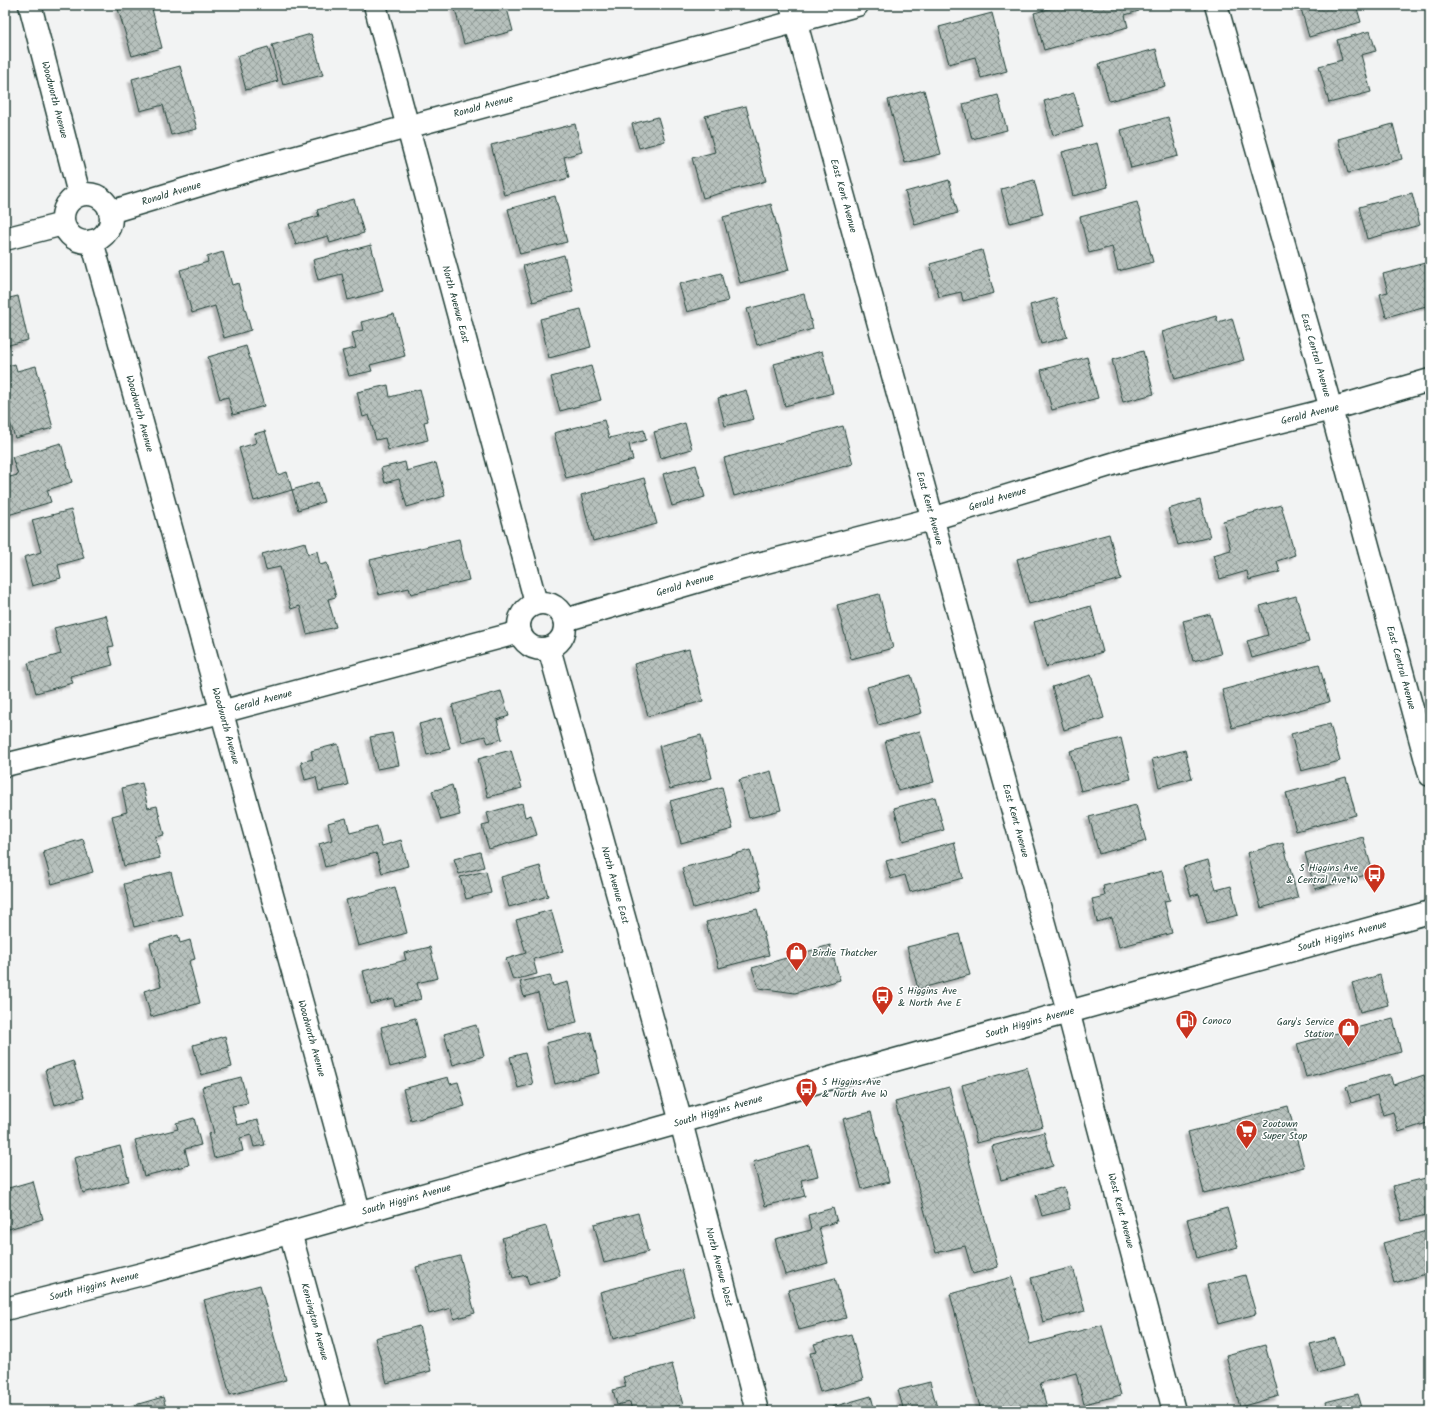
<svg xmlns="http://www.w3.org/2000/svg" width="1435" height="1416" font-family="Kalam,sans-serif">
  <style>
    .building { fill: url(#building-cross-hatch); stroke: #1f3d34; filter: url(#shadow) }
    .lines { fill: none; stroke-linecap: round; stroke-linejoin: round }
    .minor-casing { stroke: #1f3d34; stroke-width: 25 }
    .major-casing { stroke: #1f3d34; stroke-width: 25 }
    .minor { stroke: #fff; stroke-width: 22 }
    .major { stroke: #fff; stroke-width: 22 }
    .labels { text-anchor: middle; dominant-baseline: central; stroke-width: 3; stroke-linejoin: round; paint-order: stroke }
    .street-label { font-size: 10px; fill: #1f3d34; stroke: #fff }
    .poi-label { font-size: 10px; fill: #1f3d34; stroke: #fff; text-anchor: start }
  </style>
  <defs>
    <pattern id="building-cross-hatch" width="8" height="8" patternUnits="userSpaceOnUse"><rect width="8" height="8" fill="#b7c1bd"/><path d="M0 0l8 8M0 8l8-8" fill="none" stroke="#949e9a"/></pattern>
    <filter id="shadow"><feDropShadow dx="-3.5" dy="3.5" stdDeviation="1" flood-color="#0004"/></filter>
  </defs>
  <rect width="100%" height="100%" fill="#f2f3f3"/>
  <filter id="ink" filterUnits="userSpaceOnUse"><feTurbulence type="fractalNoise" baseFrequency=".025" numOctaves="2"/><feDisplacementMap in="SourceGraphic" scale="8" xChannelSelector="R" yChannelSelector="G"/><feConvolveMatrix kernelMatrix="1 2 1 2 8 2 1 2 1" color-interpolation-filters="sRGB"/></filter>
  <g filter="url(#ink)">
    <g class="building">
      <path d="M134 5H151L162 48 132 56 118 9Z"/>
      <path d="M454 5H506L513 31 464 44Z"/>
      <path d="M1063 5H1138L1139 11 1125 15 1128 27 1044 50 1034 13Z"/>
      <path d="M1300 5H1356L1361 22 1309 37Z"/>
      <path d="M992 13 1007 71 981 78 975 57 949 64 939 27Z"/>
      <path d="M1370 31 1376 51 1361 55 1371 92 1329 103 1319 66 1342 60 1337 40Z"/>
      <path d="M311 34 323 75 283 85 272 45Z"/>
      <path d="M268 47 278 81 246 90 237 56Z"/>
      <path d="M1156 49 1165 86 1109 101 1099 64Z"/>
      <path d="M180 66 197 129 171 135 163 105 140 111 132 79Z"/>
      <path d="M924 90 941 154 905 163 888 100Z"/>
      <path d="M1074 93 1083 127 1053 135 1044 101Z"/>
      <path d="M998 95 1007 130 972 139 963 104Z"/>
      <path d="M746 106 766 181 703 198 692 158 715 152 705 116Z"/>
      <path d="M658 117 665 141 639 148 632 124Z"/>
      <path d="M1168 117 1178 156 1131 168 1121 130Z"/>
      <path d="M575 124 582 152 564 157 569 178 504 195 491 145Z"/>
      <path d="M1393 124 1402 159 1348 173 1338 139Z"/>
      <path d="M1097 143 1108 187 1073 196 1062 152Z"/>
      <path d="M949 180 958 213 915 225 905 192Z"/>
      <path d="M1034 180 1043 214 1010 223 1001 189Z"/>
      <path d="M1412 193 1420 225 1367 239 1359 207Z"/>
      <path d="M555 196 567 242 520 254 508 209Z"/>
      <path d="M354 199 364 233 330 243 328 236 296 245 289 224 319 216 317 210Z"/>
      <path d="M1137 202 1153 262 1118 271 1112 247 1089 253 1080 217Z"/>
      <path d="M771 204 789 270 740 283 723 217Z"/>
      <path d="M371 245 383 291 348 300 342 274 318 280 313 260Z"/>
      <path d="M982 250 994 293 963 301 961 292 939 297 930 264Z"/>
      <path d="M223 252 232 285 238 283 251 330 224 338 215 306 192 313 180 270 208 262 207 257Z"/>
      <path d="M564 255 573 291 533 302 523 266Z"/>
      <path d="M1425 263 1430 283V305L1386 317 1380 294 1388 292 1383 274Z"/>
      <path d="M721 273 728 301 687 312 679 284Z"/>
      <path d="M804 294 813 329 757 345 747 309Z"/>
      <path d="M18 296 28 340 5 346V299Z"/>
      <path d="M1056 298 1067 337 1041 344 1030 305Z"/>
      <path d="M581 309 591 347 549 358 540 319Z"/>
      <path d="M394 314 405 356 370 365 372 371 349 376 342 351 356 348 352 333 363 330 361 322Z"/>
      <path d="M1216 316 1218 322 1232 318 1244 360 1175 379 1162 332Z"/>
      <path d="M246 346 264 406 233 415 228 397 220 399 208 357Z"/>
      <path d="M822 351 833 393 785 406 774 364Z"/>
      <path d="M1143 351 1154 394 1123 402 1112 360Z"/>
      <path d="M1087 357 1098 398 1052 410 1041 370Z"/>
      <path d="M15 364 17 371 36 366 53 428 15 438 9 419 5 421V367Z"/>
      <path d="M591 366 601 400 560 411 551 377Z"/>
      <path d="M388 385 390 397 420 389 428 421 424 422 428 440 388 450 385 438 376 440 369 415 363 417 357 392Z"/>
      <path d="M746 390 754 419 725 426 718 398Z"/>
      <path d="M604 420 609 438 644 430 646 440 629 445 633 460 566 478 554 433Z"/>
      <path d="M685 423 692 449 661 458 654 432Z"/>
      <path d="M843 426 853 464 734 496 724 458Z"/>
      <path d="M265 431 278 475 287 472 292 490 254 501 239 448 256 443 254 434Z"/>
      <path d="M61 443 72 482 47 490 51 502 8 515 5 507V478L18 475 12 457Z"/>
      <path d="M405 462 407 471 436 463 445 496 407 507 399 479 385 483 381 468Z"/>
      <path d="M696 465 705 497 672 506 663 474Z"/>
      <path d="M644 478 657 524 593 541 581 495Z"/>
      <path d="M318 482 324 502 298 510 292 490Z"/>
      <path d="M1200 500 1210 537 1178 545 1168 509Z"/>
      <path d="M1281 505 1295 555 1277 561 1280 572 1249 580 1247 571 1220 579 1213 555 1231 550 1223 521Z"/>
      <path d="M71 510 84 558 58 565 61 578 32 586 24 557 41 552 32 520Z"/>
      <path d="M1109 534 1121 579 1029 604 1017 559Z"/>
      <path d="M459 539 469 580 411 594 409 588 379 595 370 560Z"/>
      <path d="M305 542 308 554 317 551 320 565 327 563 336 597 328 599 336 627 307 634 300 606 291 609 280 567 266 570 262 554Z"/>
      <path d="M879 594 893 648 851 659 837 605Z"/>
      <path d="M1296 596 1309 642 1252 658 1247 641 1268 635 1260 606Z"/>
      <path d="M1091 606 1103 652 1046 667 1034 622Z"/>
      <path d="M1210 614 1221 654 1193 661 1183 621Z"/>
      <path d="M106 615 114 646 108 647 113 665 70 676 73 683 36 693 28 663 61 654 54 628Z"/>
      <path d="M689 649 703 701 648 716 634 664Z"/>
      <path d="M1319 664 1329 702 1232 728 1222 690Z"/>
      <path d="M911 675 922 713 878 725 867 687Z"/>
      <path d="M1091 675 1104 718 1064 730 1052 687Z"/>
      <path d="M501 691 509 716 497 720 502 739 488 743 485 736 462 742 452 705Z"/>
      <path d="M441 718 450 749 427 755 419 724Z"/>
      <path d="M1330 724 1340 761 1301 771 1291 734Z"/>
      <path d="M920 731 934 782 898 791 885 741Z"/>
      <path d="M392 733 399 765 377 769 370 737Z"/>
      <path d="M701 735 712 778 670 789 659 746Z"/>
      <path d="M1121 738 1131 779 1081 791 1070 751Z"/>
      <path d="M338 744 348 785 319 791 316 777 305 780 301 762 313 759 311 751Z"/>
      <path d="M511 750 522 788 488 797 478 759Z"/>
      <path d="M1185 750 1192 778 1159 787 1152 759Z"/>
      <path d="M771 771 781 810 749 818 739 780Z"/>
      <path d="M1346 777 1356 815 1296 831 1286 793Z"/>
      <path d="M142 783 148 808 157 806 164 835 155 837 160 858 124 866 112 816 127 812 122 788Z"/>
      <path d="M452 785 460 815 441 820 432 791Z"/>
      <path d="M722 787 733 829 681 843 670 801Z"/>
      <path d="M935 797 944 830 903 841 894 808Z"/>
      <path d="M522 803 525 817 531 815 537 835 489 849 482 826 490 824 487 813Z"/>
      <path d="M1136 805 1146 841 1099 854 1089 817Z"/>
      <path d="M346 818 350 833 377 826 382 846 401 840 408 866 382 873 376 853 325 867 319 844 332 840 328 823Z"/>
      <path d="M1363 837 1373 873 1315 889 1305 853Z"/>
      <path d="M83 839 93 872 52 884 43 851Z"/>
      <path d="M954 842 963 878 910 892 905 875 891 879 886 861Z"/>
      <path d="M1283 843 1298 898 1261 908 1247 853Z"/>
      <path d="M750 850 761 889 693 908 682 868Z"/>
      <path d="M480 852 484 867 459 874 454 859Z"/>
      <path d="M1208 860 1216 890 1231 886 1238 915 1207 923 1199 894 1191 896 1183 867Z"/>
      <path d="M540 866 548 896 509 907 501 877Z"/>
      <path d="M486 871 491 893 466 899 460 877Z"/>
      <path d="M1162 871 1170 900 1164 901 1172 933 1119 947 1112 918 1097 922 1092 899 1105 896 1103 886Z"/>
      <path d="M171 872 182 915 134 927 124 884Z"/>
      <path d="M395 887 407 933 358 946 346 900Z"/>
      <path d="M757 909 769 955 719 968 706 922Z"/>
      <path d="M551 910 563 951 533 959 537 974 513 980 506 959 526 953 516 920Z"/>
      <path d="M959 934 970 975 918 989 907 947Z"/>
      <path d="M178 935 180 943 190 940 195 959 189 961 200 1003 151 1017 144 991 161 986 150 943Z"/>
      <path d="M830 945 840 980 795 993 759 988 752 968Z"/>
      <path d="M430 947 438 978 417 983 421 999 395 1006 393 998 371 1004 363 971 406 960 404 953Z"/>
      <path d="M550 975 553 986 568 982 577 1022 547 1029 538 993 524 997 520 982Z"/>
      <path d="M1380 975 1388 1005 1360 1012 1352 983Z"/>
      <path d="M415 1018 425 1058 390 1067 381 1027Z"/>
      <path d="M1393 1018 1401 1052 1306 1077 1297 1044Z"/>
      <path d="M476 1025 484 1056 453 1065 444 1034Z"/>
      <path d="M591 1032 600 1073 555 1084 546 1043Z"/>
      <path d="M225 1036 232 1067 201 1075 193 1045Z"/>
      <path d="M525 1053 533 1084 518 1088 510 1057Z"/>
      <path d="M73 1061 84 1097 55 1105 45 1070Z"/>
      <path d="M1027 1067 1043 1126 977 1143 962 1085Z"/>
      <path d="M1390 1074 1393 1085 1424 1075 1430 1095V1122L1399 1132 1393 1112 1383 1115 1377 1095 1351 1103 1346 1087Z"/>
      <path d="M241 1077 248 1103 232 1106 237 1125 258 1120 265 1145 254 1147 251 1135 240 1138 243 1151 214 1158 208 1134 214 1133 202 1087Z"/>
      <path d="M448 1077 450 1084 458 1082 465 1106 411 1121 403 1089Z"/>
      <path d="M949 1087 998 1267 973 1274 965 1246 936 1253 895 1102Z"/>
      <path d="M1288 1106 1304 1167 1204 1193 1188 1132Z"/>
      <path d="M871 1112 889 1182 862 1189 843 1119Z"/>
      <path d="M194 1118 201 1145 185 1149 189 1165 144 1176 135 1140 178 1129 176 1123Z"/>
      <path d="M1044 1132 1053 1166 1001 1180 992 1146Z"/>
      <path d="M120 1146 129 1181 83 1193 74 1158Z"/>
      <path d="M810 1146 818 1176 801 1180 805 1196 765 1206 753 1162Z"/>
      <path d="M1430 1177V1214L1402 1221 1393 1186Z"/>
      <path d="M33 1181 43 1219 5 1230V1189Z"/>
      <path d="M1064 1187 1070 1209 1042 1216 1036 1195Z"/>
      <path d="M833 1208 837 1222 819 1227 828 1263 785 1275 775 1239 811 1230 808 1215Z"/>
      <path d="M1227 1208 1238 1247 1197 1258 1187 1219Z"/>
      <path d="M638 1213 648 1252 604 1263 594 1224Z"/>
      <path d="M546 1226 560 1276 529 1285 526 1275 513 1278 502 1238Z"/>
      <path d="M1430 1230V1273L1394 1283 1383 1243Z"/>
      <path d="M460 1256 475 1313 454 1319 451 1308 429 1314 416 1267Z"/>
      <path d="M1073 1267 1085 1311 1043 1322 1031 1278Z"/>
      <path d="M682 1270 695 1317 613 1339 600 1292Z"/>
      <path d="M1245 1275 1256 1314 1218 1324 1207 1285Z"/>
      <path d="M1012 1277 1030 1344 1102 1325 1121 1395 1084 1404 1076 1373 1040 1383 1048 1411H981L950 1294Z"/>
      <path d="M835 1278 846 1318 799 1330 788 1290Z"/>
      <path d="M260 1285 286 1380 230 1395 204 1300Z"/>
      <path d="M419 1326 431 1371 387 1383 375 1338Z"/>
      <path d="M851 1334 863 1380 820 1392 810 1353 817 1352 814 1344Z"/>
      <path d="M1335 1338 1343 1366 1318 1373 1310 1344Z"/>
      <path d="M1265 1345 1279 1396 1240 1407 1226 1355Z"/>
      <path d="M672 1364 683 1405 660 1411H632L630 1402 617 1405 613 1390 626 1387 623 1377Z"/>
      <path d="M930 1382 938 1411H904L898 1390Z"/>
      <path d="M1358 1394 1363 1411H1327L1325 1402Z"/>
      <path d="M871 1396 875 1411H826L825 1409Z"/>
      <path d="M163 1397 167 1411H114Z"/>
    </g>
    <g class="lines">
      <defs>
        <g id="minor">
          <path id="s1" d="M30 5 79 194"/>
          <path id="s2" d="M375 5 536 603"/>
          <path id="s3" d="M791 5 1068 1011 1174 1411"/>
          <path id="s4" d="M1216 5 1331 409 1430 775"/>
          <circle cx="87" cy="218" r="24"/>
          <path id="s5" d="M110 212 256 168 857 5"/>
          <path d="M5 239 63 224"/>
          <path id="s6" d="M92 241 359 1211"/>
          <circle cx="542" cy="626" r="23"/>
          <path id="s7" d="M565 620 743 568 932 519 1129 459 1331 409 1430 380"/>
          <path id="s8" d="M549 648 681 1122 757 1411"/>
          <path id="s9" d="M5 765 221 712 520 632"/>
          <path id="s10" d="M290 1232 339 1411"/>
        </g>
        <g id="major">
          <path id="s11" d="M5 1309 150 1272 681 1122 848 1073 1430 912"/>
        </g>
      </defs>
      <use href="#minor" class="minor-casing"/>
      <use href="#major" class="major-casing"/>
      <use href="#minor" class="minor"/>
      <use href="#major" class="major"/>
    </g>
  </g>
  <defs>
    <symbol id="bus-pin" viewBox="-11 -11 22 30"><path d="M0 17L-7.5 6A9.5 9.5 0 1 1 7.5 6Z" fill="#c8321e" stroke="#fff"/><path d="M-5-6H5V4H4V6H2V4H-2V6H-4V4H-5ZM-3.5-4V0h7V-4ZM-3.5 1.2v1.5H-2V1.2ZM2 1.2v1.5H3.5V1.2Z" fill="#fff"/></symbol>
    <symbol id="shop-pin" viewBox="-11 -11 22 30"><path d="M0 17L-7.5 6A9.5 9.5 0 1 1 7.5 6Z" fill="#c8321e" stroke="#fff"/><path d="M-5-2.5h2.3a2.7 3.5 0 0 1 5.4 0H5L5.5 6h-11ZM-1.5-2.5h3a1.5 2.3 0 0 0-3 0Z" fill="#fff"/></symbol>
    <symbol id="fuel-pin" viewBox="-11 -11 22 30"><path d="M0 17L-7.5 6A9.5 9.5 0 1 1 7.5 6Z" fill="#c8321e" stroke="#fff"/><path d="M-5.5-6h7V0h2V4h1.3V-2.5L3-4.5l.8-.8L6-3V5H2.5V1h-1V6h-7ZM-4.2-4.7v3.2H.2V-4.7Z" fill="#fff"/></symbol>
    <symbol id="supermarket-pin" viewBox="-11 -11 22 30"><path d="M0 17L-7.5 6A9.5 9.5 0 1 1 7.5 6Z" fill="#c8321e" stroke="#fff"/><path d="M-6-5.5h2.5l.6 2H6L4.5 2H-2.5L-4.4-4H-6ZM-1.5 3.2a1.3 1.3 0 1 0 .1 0ZM3 3.2a1.3 1.3 0 1 0 .1 0Z" fill="#fff"/></symbol>
  </defs>
  <g fill-rule="evenodd">
    <use href="#bus-pin" x="1362" y="862" width="25" height="34"/>
    <use href="#shop-pin" x="784" y="940" width="25" height="34"/>
    <use href="#bus-pin" x="870" y="984" width="25" height="34"/>
    <use href="#fuel-pin" x="1174" y="1008" width="25" height="34"/>
    <use href="#shop-pin" x="1336" y="1016" width="25" height="34"/>
    <use href="#bus-pin" x="794" y="1076" width="25" height="34"/>
    <use href="#supermarket-pin" x="1234" y="1118" width="25" height="34"/>
  </g>
  <g class="labels">
    <g class="street-label">
      <text stroke="none"><textPath href="#s1" startOffset="98">Woodworth Avenue</textPath></text>
      <text stroke="none"><textPath href="#s5" startOffset="388">Ronald Avenue</textPath></text>
      <text stroke="none"><textPath href="#s5" startOffset="64">Ronald Avenue</textPath></text>
      <text stroke="none"><textPath href="#s3" startOffset="198">East Kent Avenue</textPath></text>
      <text stroke="none"><textPath href="#s2" startOffset="310">North Avenue East</textPath></text>
      <text stroke="none"><textPath href="#s4" startOffset="364">East Central Avenue</textPath></text>
      <text stroke="none"><textPath href="#s6" startOffset="179">Woodworth Avenue</textPath></text>
      <text stroke="none"><textPath href="#s7" startOffset="773">Gerald Avenue</textPath></text>
      <text stroke="none"><textPath href="#s7" startOffset="449">Gerald Avenue</textPath></text>
      <text stroke="none"><textPath href="#s3" startOffset="522">East Kent Avenue</textPath></text>
      <text stroke="none"><textPath href="#s7" startOffset="125">Gerald Avenue</textPath></text>
      <text stroke="none"><textPath href="#s4" startOffset="688">East Central Avenue</textPath></text>
      <text stroke="none"><textPath href="#s9" startOffset="266">Gerald Avenue</textPath></text>
      <text stroke="none"><textPath href="#s6" startOffset="503">Woodworth Avenue</textPath></text>
      <text stroke="none"><textPath href="#s3" startOffset="846">East Kent Avenue</textPath></text>
      <text stroke="none"><textPath href="#s8" startOffset="246">North Avenue East</textPath></text>
      <text stroke="none"><textPath href="#s11" startOffset="1388">South Higgins Avenue</textPath></text>
      <text stroke="none"><textPath href="#s11" startOffset="1064">South Higgins Avenue</textPath></text>
      <text stroke="none"><textPath href="#s6" startOffset="827">Woodworth Avenue</textPath></text>
      <text stroke="none"><textPath href="#s11" startOffset="740">South Higgins Avenue</textPath></text>
      <text stroke="none"><textPath href="#s11" startOffset="416">South Higgins Avenue</textPath></text>
      <text stroke="none"><textPath href="#s3" startOffset="1250">West Kent Avenue</textPath></text>
      <text stroke="none"><textPath href="#s8" startOffset="642">North Avenue West</textPath></text>
      <text stroke="none"><textPath href="#s11" startOffset="92">South Higgins Avenue</textPath></text>
      <text stroke="none"><textPath href="#s10" startOffset="93">Kensington Avenue</textPath></text>
    </g>
    <g class="poi-label">
      <text x="1358" y="868" text-anchor="end">S Higgins Ave<tspan x="1358" dy="12">&amp; Central Ave W</tspan></text>
      <text x="812" y="953">Birdie Thatcher</text>
      <text x="898" y="991">S Higgins Ave<tspan x="898" dy="12">&amp; North Ave E</tspan></text>
      <text x="1202" y="1021">Conoco</text>
      <text x="1334" y="1022" text-anchor="end">Gary's Service<tspan x="1334" dy="12">Station</tspan></text>
      <text x="822" y="1082">S Higgins Ave<tspan x="822" dy="12">&amp; North Ave W</tspan></text>
      <text x="1262" y="1124">Zootown<tspan x="1262" dy="12">Super Stop</tspan></text>
    </g>
  </g>
  <rect width="1435" height="1416" fill="none" stroke="#fff" stroke-width="20"/>
  <rect x="10" y="10" width="1415" height="1396" fill="none" stroke="#1f3d34" stroke-width="1.5" filter="url(#ink)"/>
</svg>
